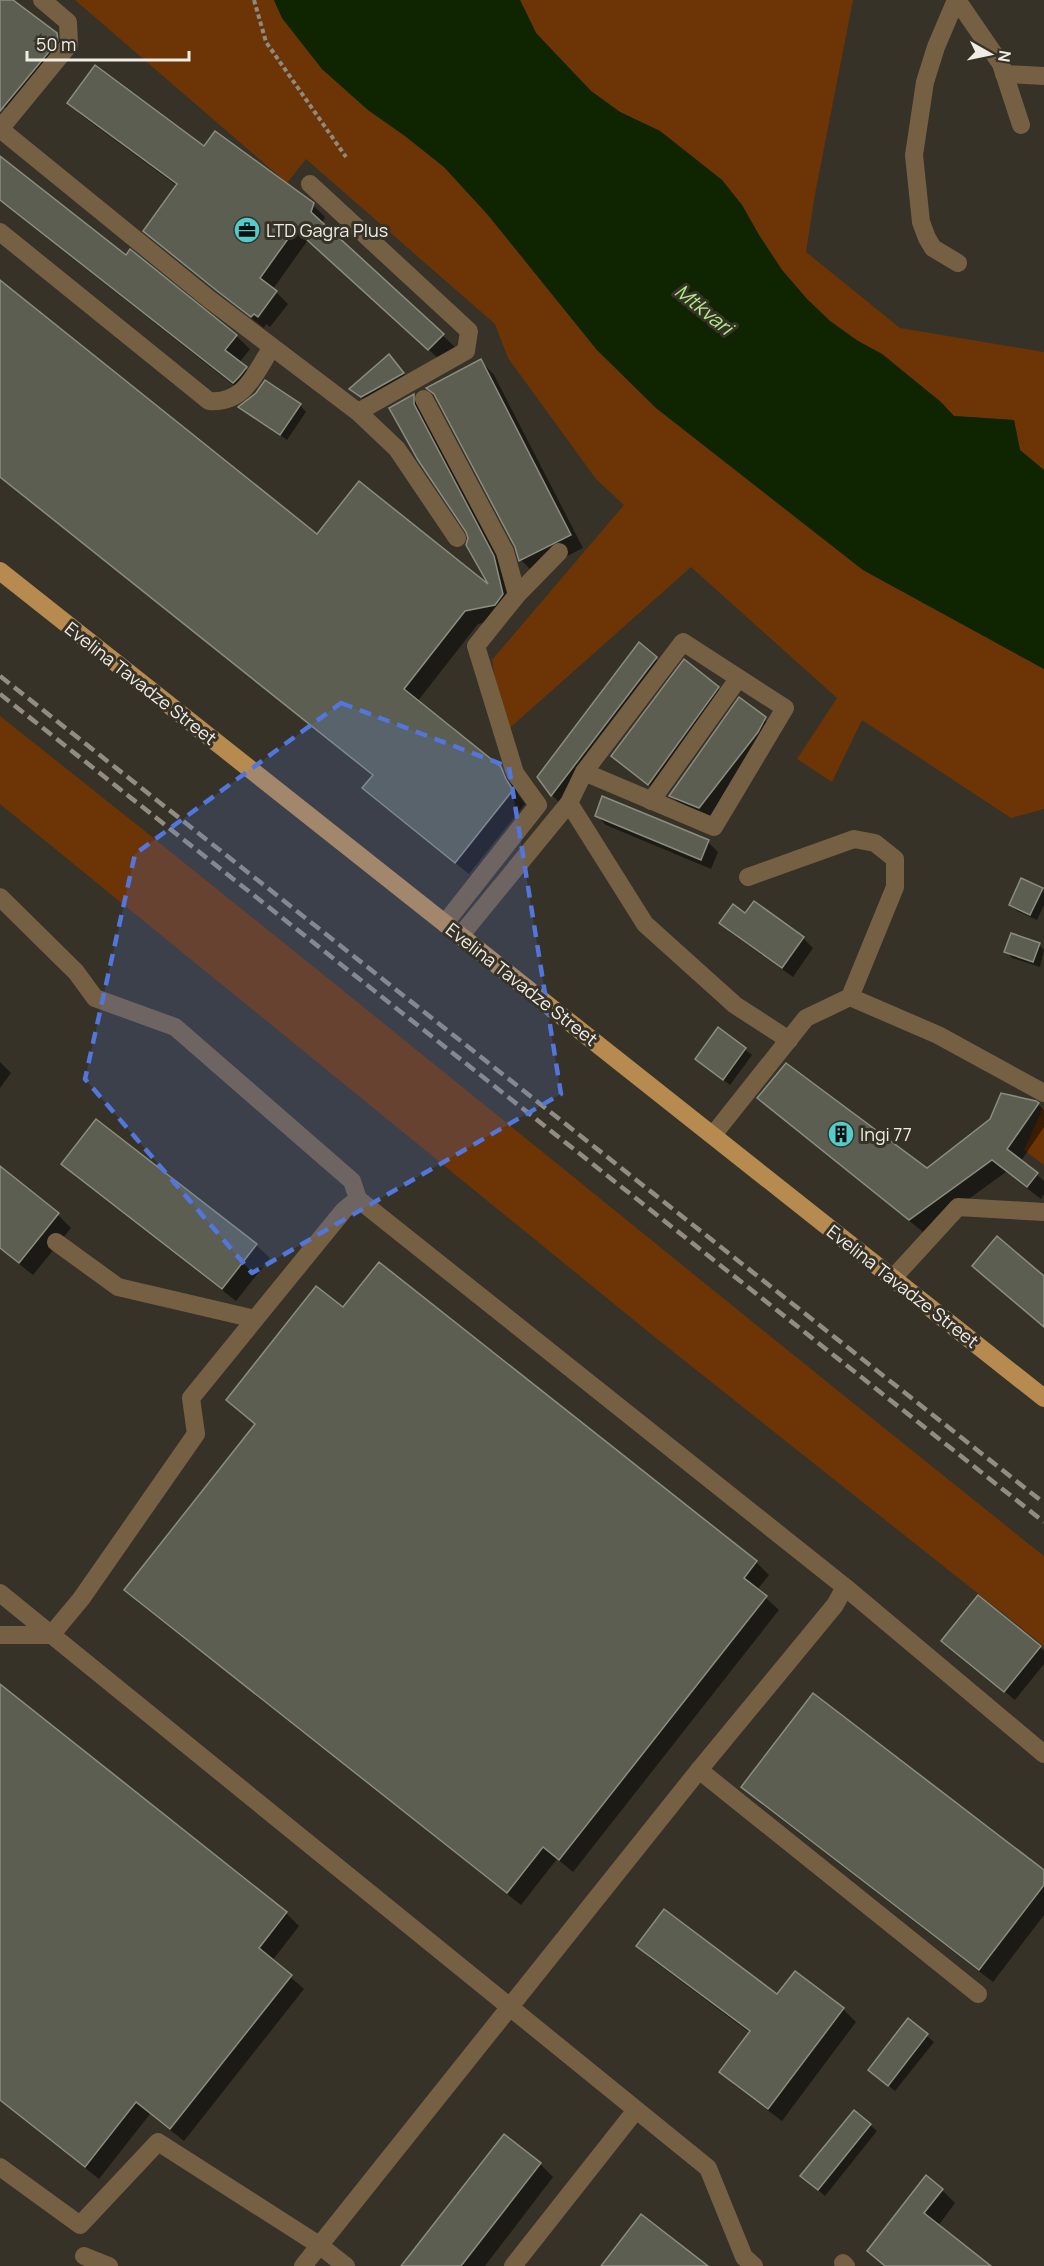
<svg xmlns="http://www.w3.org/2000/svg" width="1044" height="2266" font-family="Manrope,sans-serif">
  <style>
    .green { fill: #6d3506 }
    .water { fill: #0f2400 }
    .shadow { fill: #0007 }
    .building { fill: #5c5e51; stroke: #8b8d7f; stroke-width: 1.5 }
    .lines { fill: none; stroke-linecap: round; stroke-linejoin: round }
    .path { stroke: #8d8a80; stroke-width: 4; stroke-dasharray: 4.5 3; stroke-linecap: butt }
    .minor { stroke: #766044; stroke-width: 18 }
    .major { stroke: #b78b50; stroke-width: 18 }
    .rail { stroke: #908d84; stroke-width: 4.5; stroke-dasharray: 12 6; stroke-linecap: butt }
    .marked { fill: #5276dc; fill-opacity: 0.2; stroke: #5276dc; stroke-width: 4.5; stroke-dasharray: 12 8; stroke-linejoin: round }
    .labels { text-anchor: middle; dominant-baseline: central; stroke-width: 6; stroke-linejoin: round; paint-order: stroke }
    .poi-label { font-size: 18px; fill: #efede6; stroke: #363227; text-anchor: start }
    .street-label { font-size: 18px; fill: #efede6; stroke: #363227 }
    .water-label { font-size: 20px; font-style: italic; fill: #b0ec8a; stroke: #363227 }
  </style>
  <rect width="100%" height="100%" fill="#363227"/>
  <g class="green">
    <path d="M75 0H274L282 18 322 69 368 110 405 136 444 167 488 215 597 350 656 408 863 570 1044 669V809L1011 818 862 720 832 782 797 759 837 698 691 567 504 733 492 660 624 505 596 479 508 358 495 324 306 159 287 183Z"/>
    <path d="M520 0H853L815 194 806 252 900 328 1044 352V470L1020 450 1014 420 954 416 940 402 882 354 858 341 830 321 807 299 782 270 759 235 742 205 722 180 660 131 620 112 591 91 536 33Z"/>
    <path d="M0 716C350 993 695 1278 1044 1556V1646L656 1338 0 804Z"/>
    <path d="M1043 1108H1044V1165L1024 1150Z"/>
  </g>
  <path class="water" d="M274 0H520L536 33 591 91 620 112 660 131 722 180 742 205 759 235 782 270 807 299 830 321 858 341 882 354 941 402 954 416 1014 420 1020 450 1044 470V669L863 570 656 408 597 350 488 215 444 167 405 136 368 110 322 69 282 18Z"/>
  <g class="shadow">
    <path d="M0 0H10L56 35 70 48 18 118 0 104Z"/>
    <path d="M69 103 205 148 313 205 325 217 322 224 455 347 441 361 308 240 273 289 288 304 270 327 266 324 264 328 157 243 145 231 177 186 81 115Z"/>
    <path d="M0 158 126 257 236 336 250 349 239 363 259 381 247 396 0 201Z"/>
    <path d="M0 282 317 536 492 589 470 538 391 408 414 396 427 409 507 571 508 618 478 624 417 702 500 768 514 782 518 794 525 804 469 874 377 801 364 788 374 776 0 477Z"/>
    <path d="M481 361 494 375 583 548 534 573 521 560 516 546 438 398 429 389Z"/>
    <path d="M395 363 409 380 368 403 351 389Z"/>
    <path d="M257 394 300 405 306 412 287 440 240 407Z"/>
    <path d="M639 645 666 668 561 804 552 795Z"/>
    <path d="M718 688 728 698 659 794 613 755Z"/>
    <path d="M740 699 775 729 767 742 709 817 680 805 671 795Z"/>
    <path d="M596 815 708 842 718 852 711 869 606 825Z"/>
    <path d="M1042 890 1044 892V905L1037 920 1017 911 1011 904Z"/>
    <path d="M721 923 803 938 813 948 793 977 731 933Z"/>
    <path d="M1039 945 1044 950 1040 967 1012 958 1006 951Z"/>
    <path d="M719 1029 752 1055 730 1085 697 1059Z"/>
    <path d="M0 1062 11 1073 0 1088Z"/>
    <path d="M759 1098 927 1170 1038 1104 1044 1110V1127L1021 1161 1044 1181V1194L1041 1199 1006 1172 923 1232 772 1111Z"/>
    <path d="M97 1121 256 1245 270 1258 236 1301 76 1177 63 1164Z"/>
    <path d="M0 1168 58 1215 71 1228 33 1275 0 1249Z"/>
    <path d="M228 1400 756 1562 769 1575 757 1590 779 1610 573 1872 557 1859 521 1905 139 1603 126 1589 256 1425Z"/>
    <path d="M943 1641 1040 1647 1044 1651V1664L1015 1700Z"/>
    <path d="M0 1686 286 1913 299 1926 272 1961 304 1989 184 2141 150 2114 99 2179 0 2101Z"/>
    <path d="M743 1787 1044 1872V1915L993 1982 756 1800Z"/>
    <path d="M638 1946 778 1996 843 2009 856 2022 782 2121 734 2085 721 2072 750 2033 651 1959Z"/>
    <path d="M908 2020 934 2042 895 2091 870 2070Z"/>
    <path d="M870 2125 877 2131 825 2196 809 2182Z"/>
    <path d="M504 2136 540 2164 553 2177 485 2266H403Z"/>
    <path d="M942 2190 955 2203 938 2226 989 2266H884L869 2251Z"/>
  </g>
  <g class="building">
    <path d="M0 0H13L57 33 58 41 0 111Z"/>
    <path d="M95 65 204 146 215 131 314 203 311 212 444 334 428 350 295 229 260 278 277 291 258 317 254 314 251 317 216 290 143 231 177 184 67 103Z"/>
    <path d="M0 156 126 255 130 249 237 335 225 350 247 367 239 377 233 383 0 200Z"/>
    <path d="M0 280 317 534 359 481 488 584 466 545 468 538 466 532 418 460 389 408 414 394V404L494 556 503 594 495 605 465 611 404 689 501 767 506 779 513 790 455 863 362 788 373 775 0 477Z"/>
    <path d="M389 354 404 373 361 397 349 389Z"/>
    <path d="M481 359 571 535 519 561 515 547 434 394 426 388Z"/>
    <path d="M265 380 301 404 280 435 238 407 256 393Z"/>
    <path d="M639 642 657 657 551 796 537 777Z"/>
    <path d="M684 659 719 687 648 785 611 756Z"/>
    <path d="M739 697 766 717 758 732 699 808 669 796Z"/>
    <path d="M602 796 709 840 701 860 595 816Z"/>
    <path d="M1021 878 1043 888 1030 915 1009 905Z"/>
    <path d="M754 901 804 937 782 968 719 923 733 904 745 913Z"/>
    <path d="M1011 933 1040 943 1033 962 1004 952Z"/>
    <path d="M718 1027 746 1048 723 1080 695 1059Z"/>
    <path d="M786 1063 927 1168 990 1119 1001 1093 1036 1101 1039 1103 1007 1149 1038 1173 1027 1187 992 1160 909 1220 757 1098Z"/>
    <path d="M96 1119 257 1244 222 1289 61 1164Z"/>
    <path d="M0 1166 59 1213 19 1263 0 1248Z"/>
    <path d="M997 1236 1044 1276V1327L972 1266Z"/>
    <path d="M379 1262 757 1561 744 1578 767 1596 559 1860 543 1847 507 1893 124 1590 255 1424 226 1400 316 1286 343 1307Z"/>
    <path d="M978 1595 1041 1646 1004 1692 941 1641Z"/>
    <path d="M0 1684 287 1912 259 1948 292 1975 170 2129 136 2102 85 2167 0 2100Z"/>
    <path d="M813 1693 1044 1870V1885L979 1970 741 1787Z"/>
    <path d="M664 1909 777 1994 795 1971 844 2008 768 2109 719 2072 750 2031 636 1946Z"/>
    <path d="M908 2018 928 2034 888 2086 868 2070Z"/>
    <path d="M854 2110 871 2124 818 2190 800 2176Z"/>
    <path d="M504 2134 541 2163 461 2266H401Z"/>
    <path d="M926 2175 943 2189 924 2213 991 2266H885L867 2251Z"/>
    <path d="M641 2214 708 2266H601Z"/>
  </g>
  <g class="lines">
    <path class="path" d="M254 0 266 42 346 157"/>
    <g class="minor">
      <path d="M956 0 936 47 925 82 914 155 921 222 927 238 933 248 958 263"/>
      <path d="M957 0 1001 64 1021 125"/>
      <path d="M1004 74 1044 76"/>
      <path d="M0 129 209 299 358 412 397 449 457 538"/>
      <path d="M0 129 69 45 68 22 42 0"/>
      <path d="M310 184 469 331 466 351 358 412"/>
      <path d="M0 232 209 401C245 404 255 373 272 347"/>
      <path d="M424 399 505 552 517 595 476 646 515 773 538 805 445 923"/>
      <path d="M517 595 559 552"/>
      <path d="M651 801 738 679"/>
      <path d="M569 803 645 924 735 1005 789 1040"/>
      <path d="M0 897 76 972 95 998 175 1027 352 1181 358 1199 845 1587 1044 1754"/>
      <path d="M461 935 569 803 584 772 683 642 785 708 714 827 584 772"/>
      <path d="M850 997 938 1035 1044 1093"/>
      <path d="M713 1135 806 1018 850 997 895 887V859L875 843 854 839 748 877"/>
      <path d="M56 1242 118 1287 255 1319"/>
      <path d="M893 1278 958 1207 1044 1212"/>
      <path d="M0 1593 708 2168 744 2257 754 2266"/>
      <path d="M0 1635H51L81 1599 196 1434 191 1398 344 1210 358 1199"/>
      <path d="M699 1770 978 1994"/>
      <path d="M0 2167 80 2225 158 2142 319 2245 346 2266"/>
      <path d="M84 2256 109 2266"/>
      <path d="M843 2263 846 2266"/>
      <path d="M303 2266 699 1770 835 1605 845 1587"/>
      <path d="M513 2266 636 2110"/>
    </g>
    <path class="major" d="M0 571 1044 1398"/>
    <g class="rail">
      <path d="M0 676 1044 1503"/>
      <path d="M0 694 1044 1522"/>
    </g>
  </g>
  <path class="marked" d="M341 703 509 767 561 1094 252 1273 85 1079 135 854Z"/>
  <defs>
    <symbol id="office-disc" viewBox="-11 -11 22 22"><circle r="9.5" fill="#52cdcc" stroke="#363227"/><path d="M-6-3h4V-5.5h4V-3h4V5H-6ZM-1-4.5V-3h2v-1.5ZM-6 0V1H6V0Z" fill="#111"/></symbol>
    <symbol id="building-disc" viewBox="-11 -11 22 22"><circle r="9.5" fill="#52cdcc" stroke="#363227"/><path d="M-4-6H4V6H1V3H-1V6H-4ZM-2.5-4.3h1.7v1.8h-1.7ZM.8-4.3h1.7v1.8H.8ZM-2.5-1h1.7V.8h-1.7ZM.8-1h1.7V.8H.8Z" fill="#111"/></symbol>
  </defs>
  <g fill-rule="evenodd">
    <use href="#office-disc" x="232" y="215" width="30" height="30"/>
    <use href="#building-disc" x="826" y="1119" width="30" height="30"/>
  </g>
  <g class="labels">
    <g class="poi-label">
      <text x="266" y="230">LTD Gagra Plus</text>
      <text x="860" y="1134">Ingi 77</text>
    </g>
    <g class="street-label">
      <text transform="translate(141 683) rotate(38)">Evelina Tavadze Street</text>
      <text transform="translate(522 984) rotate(38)">Evelina Tavadze Street</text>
      <text transform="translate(903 1286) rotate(38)">Evelina Tavadze Street</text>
    </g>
    <g class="water-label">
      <text transform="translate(704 309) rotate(39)">Mtkvari</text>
    </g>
  </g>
  <g transform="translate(990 54) rotate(99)" stroke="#363227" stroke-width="4.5" paint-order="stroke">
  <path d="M0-4.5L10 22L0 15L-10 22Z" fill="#efede6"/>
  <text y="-9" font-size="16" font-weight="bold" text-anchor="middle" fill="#efede6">N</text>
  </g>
  <path d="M27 51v9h162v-9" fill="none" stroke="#efede6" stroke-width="3"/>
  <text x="36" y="51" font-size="18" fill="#efede6" stroke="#363227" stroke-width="4.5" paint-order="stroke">50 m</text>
</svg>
